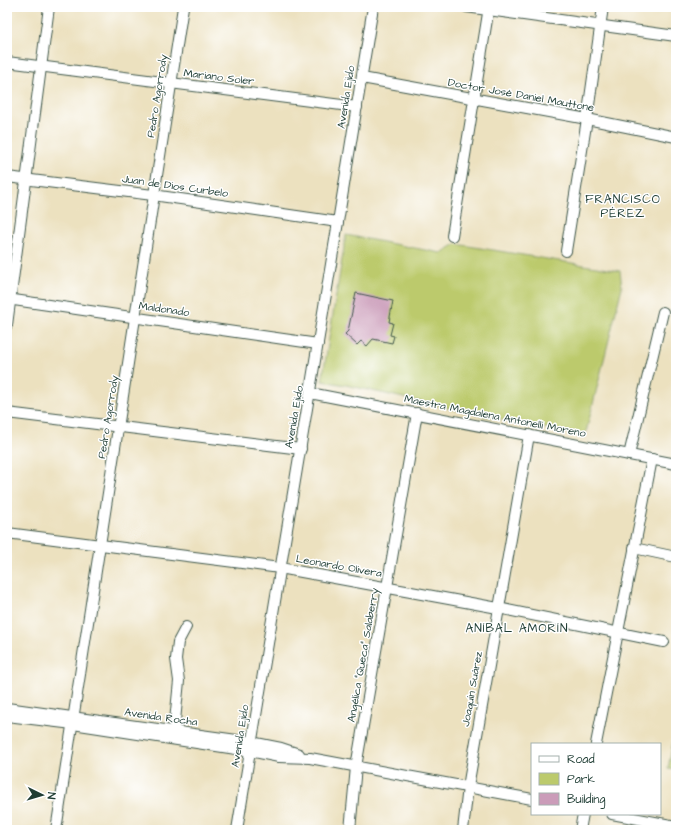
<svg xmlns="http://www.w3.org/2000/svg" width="683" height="837" font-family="'Architects Daughter',sans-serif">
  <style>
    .green { fill: #bcca6c; stroke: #6e8450 }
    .building { fill: #cb9cb9 }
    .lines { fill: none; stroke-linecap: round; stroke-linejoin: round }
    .minor-casing { stroke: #3e5649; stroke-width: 12 }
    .minor { stroke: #fff; stroke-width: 10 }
    .labels { text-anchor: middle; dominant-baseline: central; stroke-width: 3; stroke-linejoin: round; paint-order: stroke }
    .street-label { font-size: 11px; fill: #1f3d34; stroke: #fff }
    .neighbourhood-label { font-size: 12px; letter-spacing: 1px; fill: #1f3d34; stroke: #fff }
  </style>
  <rect width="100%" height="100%" fill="#fff"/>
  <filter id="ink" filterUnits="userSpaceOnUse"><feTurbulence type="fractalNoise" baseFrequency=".025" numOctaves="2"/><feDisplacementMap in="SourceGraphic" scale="8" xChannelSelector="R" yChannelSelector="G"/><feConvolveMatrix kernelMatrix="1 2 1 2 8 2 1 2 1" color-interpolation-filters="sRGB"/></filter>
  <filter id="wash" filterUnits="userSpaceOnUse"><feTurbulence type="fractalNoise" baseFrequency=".012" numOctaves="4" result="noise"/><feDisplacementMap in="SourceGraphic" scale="16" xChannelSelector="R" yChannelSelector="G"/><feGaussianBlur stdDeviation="0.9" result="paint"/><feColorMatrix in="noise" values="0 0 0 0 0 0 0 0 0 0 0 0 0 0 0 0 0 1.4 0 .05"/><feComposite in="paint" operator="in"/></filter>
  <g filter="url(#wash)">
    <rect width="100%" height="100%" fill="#ece1bf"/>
    <g class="green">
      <path d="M346 235 441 253 456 244 620 271 622 287 585 436 479 415 346 385 322 381Z"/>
      <path d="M676 725V770L668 769Z"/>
    </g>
    <g id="blocks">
      <path class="building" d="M356 293 393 301 389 322 393 323 390 335 394 336 392 343 373 339 367 346 361 341 357 345 345 334 348 331Z"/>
    </g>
  </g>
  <g filter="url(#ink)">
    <use href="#blocks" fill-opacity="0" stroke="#3e5649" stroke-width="1"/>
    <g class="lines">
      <defs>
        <g id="minor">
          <path d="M466 7 676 36"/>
          <path d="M7 62 357 107"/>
          <path d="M362 78 587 119 676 137"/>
          <path d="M7 177 153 195 338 222"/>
          <path d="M452 236 489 7"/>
          <path d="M566 251 587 119 603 7"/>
          <path d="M7 299 318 344"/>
          <path d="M7 325 49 7"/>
          <path d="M310 393 676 464"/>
          <path d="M7 413 301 449"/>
          <path d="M629 455 663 312"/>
          <path d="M7 533 280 568 498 608 664 642"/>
          <path d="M634 548 676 557"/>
          <path d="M7 708 251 742 281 748 299 754"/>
          <path d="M7 716 73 724 249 751 279 757 310 758 532 799"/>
          <path d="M174 731 179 681 176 659 178 642 186 627"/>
          <path d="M596 744 652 459"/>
          <path d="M612 814 676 826"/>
          <path d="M56 830 183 7"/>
          <path d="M237 830 338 222 373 7"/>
          <path d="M350 830 356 767 417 413"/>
          <path d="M463 830 468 787 529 435"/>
          <path d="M580 830 583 814"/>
        </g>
      </defs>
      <use href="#minor" class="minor-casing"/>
      <use href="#minor" class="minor"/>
    </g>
  </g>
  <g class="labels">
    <g class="street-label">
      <text transform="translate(219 77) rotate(7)">Mariano Soler</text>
      <text transform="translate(521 95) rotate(10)">Doctor José Daniel Mauttone</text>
      <text transform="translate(157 96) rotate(-81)">Pedro Agorrody</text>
      <text transform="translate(346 97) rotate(-81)">Avenida Ejido</text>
      <text transform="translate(175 186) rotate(8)">Juan de Dios Curbelo</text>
      <text transform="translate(164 309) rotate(8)">Maldonado</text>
      <text transform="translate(495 416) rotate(11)">Maestra Magdalena Antonelli Moreno</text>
      <text transform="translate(108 417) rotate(-81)">Pedro Agorrody</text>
      <text transform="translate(294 417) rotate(-80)">Avenida Ejido</text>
      <text transform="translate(339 566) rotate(10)">Leonardo Olivera</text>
      <text transform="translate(363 655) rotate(-80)">Angélica "Queca" Salaberry</text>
      <text transform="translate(472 689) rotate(-80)">Joaquín Suárez</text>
      <text transform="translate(161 717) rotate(8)">Avenida Rocha</text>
      <text transform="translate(240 736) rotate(-81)">Avenida Ejido</text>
    </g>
    <g class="neighbourhood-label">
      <text x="623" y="199">FRANCISCO<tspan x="623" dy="14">PÉREZ</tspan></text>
      <text x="517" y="628">ANÍBAL AMORÍN</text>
    </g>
  </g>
  <rect width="683" height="837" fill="none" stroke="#fff" stroke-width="24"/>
  <rect x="531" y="743" width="130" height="72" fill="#ffffff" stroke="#a5b1ae"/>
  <rect x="539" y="756" width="20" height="6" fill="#ffffff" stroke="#a5b1ae"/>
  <text x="567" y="763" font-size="12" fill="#1f3d34">Road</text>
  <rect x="539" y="773" width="20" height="12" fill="#bcca6c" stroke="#a5b1ae"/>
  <text x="567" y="783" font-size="12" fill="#1f3d34">Park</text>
  <rect x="539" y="793" width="20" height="12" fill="#cb9cb9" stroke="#a5b1ae"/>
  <text x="567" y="803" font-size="12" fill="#1f3d34">Building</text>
  <g transform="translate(42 795) rotate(95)" stroke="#ffffff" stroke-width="3" paint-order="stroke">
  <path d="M0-3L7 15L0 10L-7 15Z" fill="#1f3d34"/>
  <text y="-6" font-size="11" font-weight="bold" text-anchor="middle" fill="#1f3d34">N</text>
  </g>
</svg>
